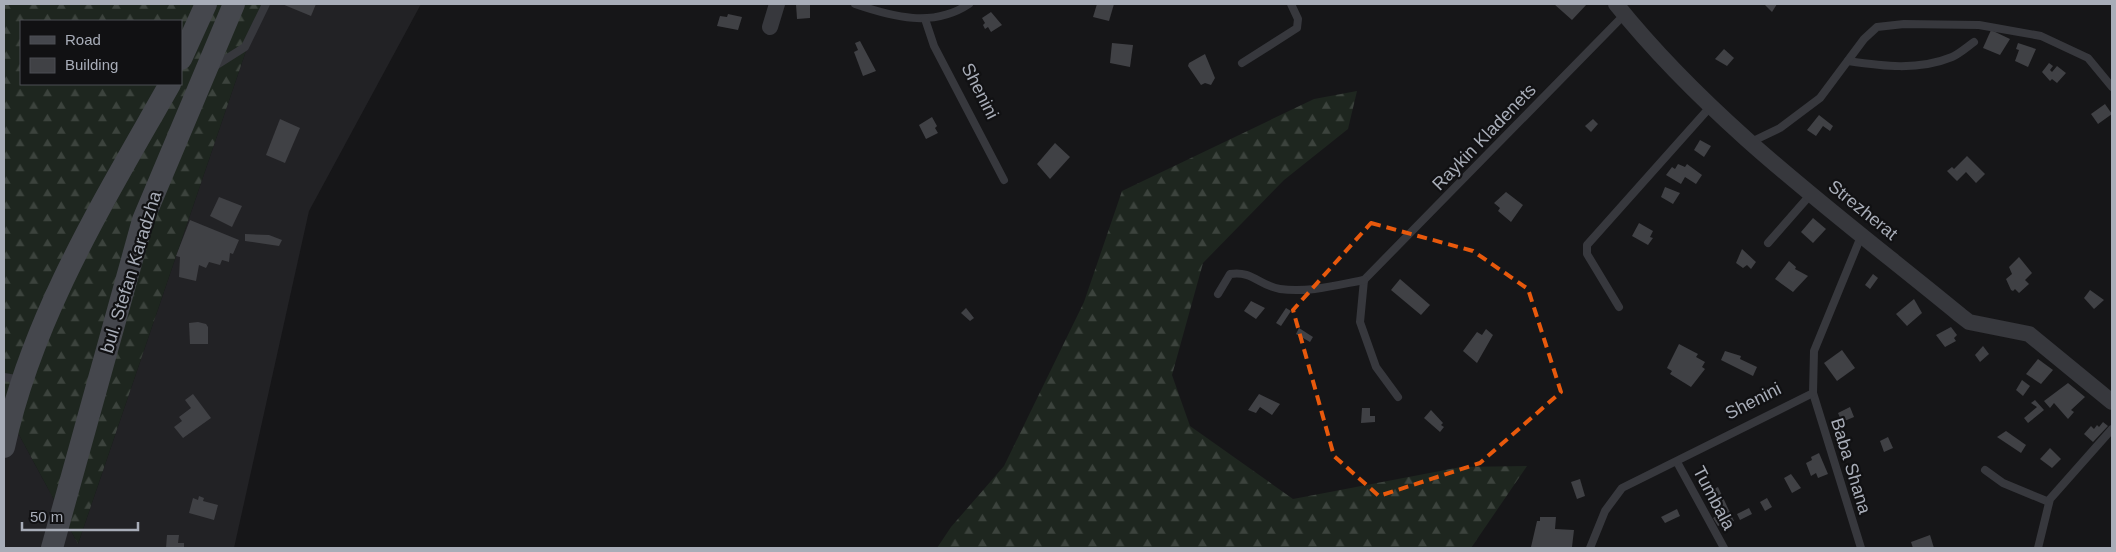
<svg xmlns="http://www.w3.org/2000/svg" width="2116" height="552" font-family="Helvetica,sans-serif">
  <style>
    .built { fill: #222225 }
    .forest { fill: url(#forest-firs); fill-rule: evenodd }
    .building { fill: #404145 }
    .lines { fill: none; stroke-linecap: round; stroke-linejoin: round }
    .service { stroke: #37383d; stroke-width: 8 }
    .minor { stroke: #37383d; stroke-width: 16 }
    .secondary { stroke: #45474d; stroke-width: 22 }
    .marked { fill: none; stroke: #e8590c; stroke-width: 4; stroke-dasharray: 10 6; stroke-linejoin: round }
    .labels { text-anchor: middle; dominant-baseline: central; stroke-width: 4.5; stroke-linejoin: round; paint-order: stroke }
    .street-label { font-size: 18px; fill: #a8adb8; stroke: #111113 }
  </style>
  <defs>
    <pattern id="forest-firs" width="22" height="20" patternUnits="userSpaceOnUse" patternTransform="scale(1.25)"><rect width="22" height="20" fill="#1e261f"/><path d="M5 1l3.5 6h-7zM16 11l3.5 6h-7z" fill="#3c433d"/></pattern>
  </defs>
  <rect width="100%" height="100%" fill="#161618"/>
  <path class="built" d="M262 4H421L309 211 234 548H4V407L78 544Z"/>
  <g class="forest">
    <path d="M4 4H262L78 544 4 407ZM21 21H181V84H21Z"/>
    <path d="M1357 91 1348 129 1284 180 1203 263 1172 375 1190 426 1293 499 1461 467 1527 466 1471 548H937L951 527 1004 466 1084 302 1122 191 1314 99Z"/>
  </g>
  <g class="building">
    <path d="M282 4H316L311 16Z"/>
    <path d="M796 4H810V18L797 19Z"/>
    <path d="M1097 4H1114L1109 21 1093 17Z"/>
    <path d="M1554 4H1587L1572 20Z"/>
    <path d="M1764 4H1777L1772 12Z"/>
    <path d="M991 12 1002 25 991 32 988 27 985 29 983 25 985 23 982 18Z"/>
    <path d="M728 14 742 17 738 30 717 26 720 16 727 17Z"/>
    <path d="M1991 30 2010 39 2000 55 1983 48Z"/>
    <path d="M860 41 876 71 863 76 854 52 858 50 855 43Z"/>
    <path d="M1112 43 1133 45 1130 67 1110 63Z"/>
    <path d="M2018 43 2036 49 2028 67 2015 61 2019 50 2016 49Z"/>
    <path d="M1724 49 1734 58 1727 66 1715 59Z"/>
    <path d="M1205 54 1215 78 1211 85 1205 83 1201 85 1188 66 1189 63Z"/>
    <path d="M2049 63 2053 66 2050 70 2052 72 2057 66 2066 73 2057 83 2052 79 2050 81 2042 72Z"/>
    <path d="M2105 104 2112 114 2098 124 2091 114Z"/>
    <path d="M1819 115 1833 126 1830 131 1823 126 1816 136 1807 130Z"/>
    <path d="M932 117 937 126 935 128 938 133 926 139 919 125Z"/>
    <path d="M280 119 300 128 285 163 266 155Z"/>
    <path d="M1593 119 1598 124 1591 132 1585 126Z"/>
    <path d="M1700 140 1711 146 1704 157 1694 150Z"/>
    <path d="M1055 143 1070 157 1050 179 1037 164Z"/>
    <path d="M1967 156 1985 174 1976 183 1966 172 1957 181 1947 171 1952 167 1954 169Z"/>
    <path d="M1678 164 1685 167 1687 164 1702 175 1696 184 1685 177 1681 184 1666 175 1672 167 1675 169Z"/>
    <path d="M1665 187 1680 193 1673 204 1661 197Z"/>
    <path d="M1506 192 1523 205 1511 222 1498 211 1500 208 1494 203Z"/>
    <path d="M219 197 242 206 232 227 210 216Z"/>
    <path d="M1813 218 1826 229 1813 243 1801 232Z"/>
    <path d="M190 220 239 240 233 254 230 253 229 262 222 260 220 265 209 262 206 268 199 265 196 281 179 277 180 257 176 256Z"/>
    <path d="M1639 223 1653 231 1650 237 1653 238 1648 245 1632 236Z"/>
    <path d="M245 234 269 235 282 240 279 246 245 241Z"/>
    <path d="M1742 249 1756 262 1751 269 1747 265 1743 268 1736 263Z"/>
    <path d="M2019 257 2032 273 2025 280 2029 284 2019 293 2015 289 2013 291 2011 290 2006 279 2012 274 2009 267Z"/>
    <path d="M1789 261 1796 267 1795 269 1808 276 1793 292 1775 279Z"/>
    <path d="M1873 274 1878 278 1870 289 1865 285Z"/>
    <path d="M1400 279 1430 305 1421 315 1391 290Z"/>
    <path d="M2090 290 2104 300 2094 309 2084 298Z"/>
    <path d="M1914 299 1922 313 1907 326 1896 314Z"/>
    <path d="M1251 301 1265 308 1256 319 1244 311Z"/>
    <path d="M966 308 974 318 970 321 961 313Z"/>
    <path d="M1286 308 1291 311 1281 326 1276 323Z"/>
    <path d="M198 322 206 324 208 327V344H190L189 323Z"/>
    <path d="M1951 327 1957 335 1954 338 1956 341 1945 347 1936 335Z"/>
    <path d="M1299 328 1313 337 1310 342 1296 334Z"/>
    <path d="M1486 329 1493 335 1477 363 1463 351 1477 332 1482 335Z"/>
    <path d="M1679 344 1698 354 1696 357 1705 362 1702 367 1705 369 1691 387 1670 374 1672 371 1667 368Z"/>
    <path d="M1983 346 1989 354 1980 362 1975 355Z"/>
    <path d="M1842 350 1855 368 1837 381 1824 363Z"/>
    <path d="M1725 351 1741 356 1740 359 1757 367 1753 376 1721 360Z"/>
    <path d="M2038 359 2053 370 2041 384 2026 374Z"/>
    <path d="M2022 380 2030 386 2023 396 2016 390Z"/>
    <path d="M2068 383 2085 397 2071 410 2074 412 2068 419 2054 403 2050 408 2044 401Z"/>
    <path d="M193 394 211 418 183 438 174 427 182 421 179 417 191 408 185 400Z"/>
    <path d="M1259 394 1280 404 1272 415 1260 407 1256 413 1248 410Z"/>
    <path d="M2035 400 2044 410 2028 423 2024 418 2037 407 2031 403Z"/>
    <path d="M1850 407 1854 417 1842 422 1838 413Z"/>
    <path d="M1362 408H1370V416H1375V422L1361 423Z"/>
    <path d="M1431 410 1443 423 1441 425 1444 427 1440 432 1424 418Z"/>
    <path d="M2103 422 2108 426 2093 442 2084 434 2091 426 2094 429 2097 425 2099 427Z"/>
    <path d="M2006 431 2026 445 2021 453 1997 437Z"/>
    <path d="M1888 437 1893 448 1884 452 1880 441Z"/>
    <path d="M2050 448 2061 459 2052 468 2040 459Z"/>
    <path d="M1819 453 1828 474 1818 478 1816 473 1811 476 1806 463 1812 460 1811 457Z"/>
    <path d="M1791 474 1801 488 1792 493 1784 478Z"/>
    <path d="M1580 479 1585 496 1577 499 1571 482Z"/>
    <path d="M1718 487 1734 521 1718 526 1713 518 1725 511 1714 489Z"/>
    <path d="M199 496 204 498 203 501 218 505 214 520 189 513 193 498 198 500Z"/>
    <path d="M1767 498 1772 507 1765 511 1760 502Z"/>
    <path d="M1749 508 1752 514 1740 520 1737 514Z"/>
    <path d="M1677 509 1680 516 1665 523 1661 517Z"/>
    <path d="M1540 517H1556L1555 529 1574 530 1572 547H1531L1537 521H1540Z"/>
    <path d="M167 535H179L178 543H184V548H166Z"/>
    <path d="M1930 535 1934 548H1913L1911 542Z"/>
  </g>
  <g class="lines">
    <g class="service">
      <path d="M855 4C893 17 933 28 969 4"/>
      <path d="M925 19 934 46 1004 180"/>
      <path d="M1848 61C1882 66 1918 71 1952 57 1959 54 1967 47 1974 42"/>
      <path d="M1242 63 1297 28 1298 19 1291 4"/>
      <path d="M215 66 245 47 266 4"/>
      <path d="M1751 142 1780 128 1820 98 1864 39 1877 27 1904 24 1979 25 2041 36 2088 58 2112 87"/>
      <path d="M1768 243 1811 194"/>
      <path d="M1364 280 1625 14"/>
      <path d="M1364 280 1360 322 1376 367 1398 397"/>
      <path d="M1218 294 1230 274C1252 270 1260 286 1280 289 1308 293 1337 285 1364 280"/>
      <path d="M1619 307 1587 254V245L1711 106"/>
      <path d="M4 377 22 380"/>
      <path d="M1813 393 1861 548"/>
      <path d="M1677 462 1724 548"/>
      <path d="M1985 470 2003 483 2049 502"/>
      <path d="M1590 548 1605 511 1622 488 1813 393 1814 351 1862 234"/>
      <path d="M2038 548 2050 499 2112 429"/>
    </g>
    <g class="minor">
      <path d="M1616 4C1713 125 1842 218 1960 315L1969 322 2029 334 2112 402"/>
      <path d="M770 27 777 4"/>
    </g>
    <g class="secondary">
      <path d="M181 59 206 4"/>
      <path d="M4 447C32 316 105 199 170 84"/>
      <path d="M52 548 143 220 234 4"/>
    </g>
  </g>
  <path class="marked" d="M1371 223 1473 251 1528 289 1561 392 1480 463 1379 496 1334 456 1293 310Z"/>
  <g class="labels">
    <g class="street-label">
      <text transform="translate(980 91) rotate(63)">Shenini</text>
      <text transform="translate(1484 137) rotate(-46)">Raykin Kladenets</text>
      <text transform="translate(1863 210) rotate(39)">Strezherat</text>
      <text transform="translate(131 272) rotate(-73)">bul. Stefan Karadzha</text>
      <text transform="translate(1753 401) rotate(-27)">Shenini</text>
      <text transform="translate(1851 466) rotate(73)">Baba Shana</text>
      <text transform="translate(1714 498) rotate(62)">Tumbala</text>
    </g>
  </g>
  <rect width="2116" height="552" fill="none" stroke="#a8adb8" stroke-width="10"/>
  <rect x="20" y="20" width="162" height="65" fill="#111113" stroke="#4d4f55"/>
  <rect x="30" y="36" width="25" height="8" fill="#45474d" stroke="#4d4f55"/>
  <text x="65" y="45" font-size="15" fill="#a8adb8">Road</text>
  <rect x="30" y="58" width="25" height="15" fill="#404145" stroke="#4d4f55"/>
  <text x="65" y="70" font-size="15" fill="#a8adb8">Building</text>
  <path d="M22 522v8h116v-8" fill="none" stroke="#a8adb8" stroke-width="2.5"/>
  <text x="30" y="522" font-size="15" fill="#a8adb8" stroke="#111113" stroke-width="4" paint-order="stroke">50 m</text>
</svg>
